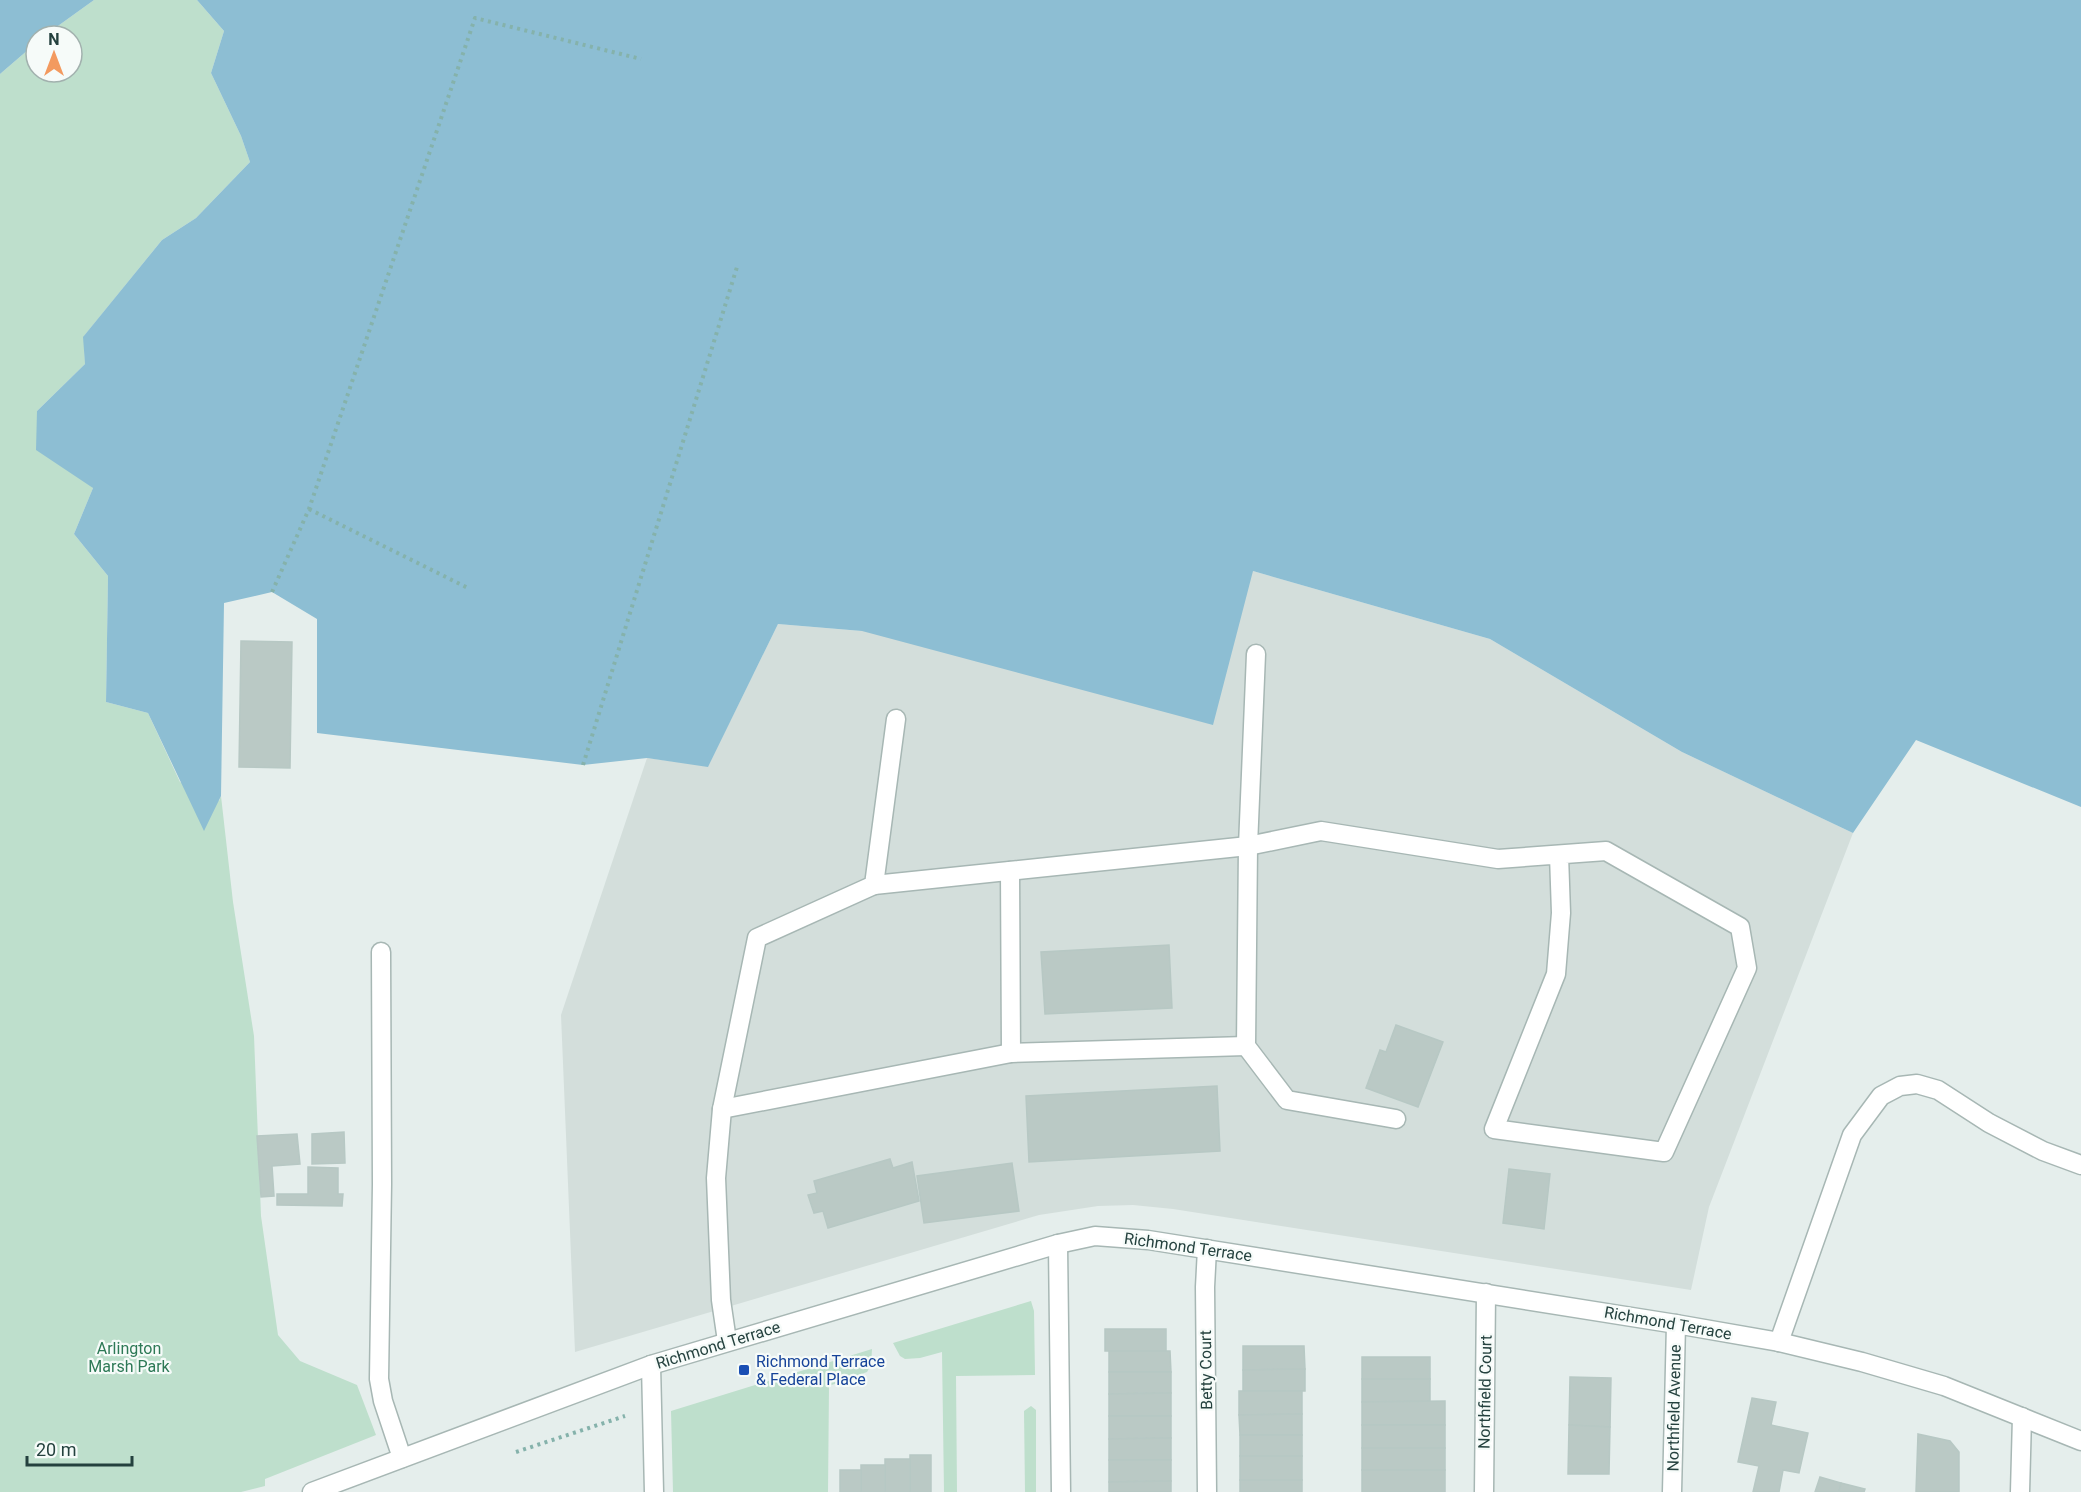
<svg xmlns="http://www.w3.org/2000/svg" width="2081" height="1492" font-family="Roboto,sans-serif">
  <style>
    .built { fill: #d3dedb }
    .green { fill: #bedfcc }
    .water { fill: #8dbed3 }
    .building { fill: #bac9c5; stroke: #b7c8c4; stroke-width: 1.5 }
    .lines { fill: none; stroke-linecap: round; stroke-linejoin: round }
    .service-casing { stroke: #a7b7b4; stroke-width: 21 }
    .minor-casing { stroke: #a7b7b4; stroke-width: 21 }
    .tertiary-casing { stroke: #a7b7b4; stroke-width: 21 }
    .path { stroke: #85b2ab; stroke-width: 4; stroke-dasharray: 3 4.5; stroke-linecap: butt }
    .service { stroke: #fff; stroke-width: 18 }
    .minor { stroke: #fff; stroke-width: 18 }
    .tertiary { stroke: #fff; stroke-width: 18 }
    .transit-dot { fill: #1a4fb4; stroke: #f6fbf9; stroke-width: 2 }
    .labels { text-anchor: middle; dominant-baseline: central; stroke-width: 4.5; stroke-linejoin: round; paint-order: stroke }
    .street-label { font-size: 16px; fill: #24413e; stroke: #f6fbf9 }
    .park-label { font-size: 16px; fill: #2d7956; stroke: #f6fbf9 }
    .transit-label { font-size: 16px; fill: #164399; stroke: #f6fbf9; text-anchor: start }
  </style>
  <rect width="100%" height="100%" fill="#e5eeec"/>
  <path class="built" d="M1253 571 1490 639 1682 752 1853 833 1709 1207 1691 1290 1173 1209 1133 1205 1098 1206 1039 1215 575 1352 561 1015 647 758 708 766 778 624 862 631Z"/>
  <g class="green">
    <path d="M94 0H197L224 31 211 73 241 136 250 162 196 218 162 240 84 336 85 364 37 411 93 488 74 534 108 576 106 702 148 713 180 782 219 801 221 796 233 902 254 1036 261 1216 278 1335 300 1361 357 1385 376 1435 265 1479V1486L241 1492H0V74L36 43V72H72V36H44Z"/>
    <path d="M1031 1301 1034 1311 1035 1375 956 1376 957 1492H944L942 1352 920 1358 905 1359 900 1356 893 1343Z"/>
    <path d="M872 1349 871 1365 867 1372 829 1386 828 1492H673L671 1411Z"/>
    <path d="M1031 1406 1036 1410V1492H1025L1024 1411Z"/>
  </g>
  <g class="water">
    <path d="M0 0H94L44 36H36V43L0 74Z"/>
    <path d="M197 0H2081V807L1916 740 1853 833 1682 752 1490 639 1253 571 1213 725 862 631 778 624 708 767 647 758 583 765 317 733V619L272 592 224 603 221 796 204 831 148 713 106 702 108 576 74 534 93 488 36 450 37 411 85 364 83 337 162 240 196 218 250 162 241 136 211 73 224 31Z"/>
  </g>
  <g class="building">
    <path d="M241 641 292 642 290 768 239 767Z"/>
    <path d="M1169 945 1172 1008 1045 1014 1041 952Z"/>
    <path d="M1396 1025 1443 1042 1418 1107 1366 1088 1380 1050 1386 1052Z"/>
    <path d="M1217 1086 1220 1151 1029 1162 1026 1096Z"/>
    <path d="M344 1132 345 1163 312 1164V1134Z"/>
    <path d="M297 1134 300 1164 272 1166 274 1196 261 1197 257 1136Z"/>
    <path d="M890 1159 893 1168 912 1162 919 1201 828 1228 823 1211 814 1213 808 1195 817 1193 814 1181Z"/>
    <path d="M1012 1163 1019 1211 924 1223 917 1176Z"/>
    <path d="M308 1167 338 1168V1194H343L342 1206 277 1205V1194H308Z"/>
    <path d="M1509 1169 1550 1174 1544 1229 1503 1223Z"/>
    <rect x="1105" y="1329" width="61" height="22"/>
    <path d="M1243 1346H1304L1305 1369 1243 1370Z"/>
    <path d="M1109 1351H1170L1171 1372H1109Z"/>
    <rect x="1362" y="1357" width="68" height="22"/>
    <path d="M1305 1369V1391H1243V1370Z"/>
    <path d="M1109 1372H1171V1393L1109 1394Z"/>
    <path d="M1570 1377 1611 1378 1610 1427 1569 1425Z"/>
    <path d="M1362 1379H1430V1401L1362 1402Z"/>
    <path d="M1239 1391H1302V1414L1239 1415Z"/>
    <path d="M1171 1393V1416H1109V1394Z"/>
    <path d="M1752 1398 1776 1402 1771 1425 1808 1433 1799 1473 1783 1470 1779 1492H1753L1759 1466 1738 1462Z"/>
    <path d="M1445 1401V1425H1362V1402Z"/>
    <path d="M1302 1414V1435H1240L1239 1415Z"/>
    <path d="M1109 1416H1171V1438L1109 1439Z"/>
    <rect x="1362" y="1425" width="83" height="23"/>
    <path d="M1569 1425 1610 1427 1609 1474H1568Z"/>
    <path d="M1918 1434 1950 1441 1959 1452V1492H1916Z"/>
    <rect x="1240" y="1435" width="62" height="21"/>
    <path d="M1171 1438V1460H1109V1439Z"/>
    <rect x="1362" y="1448" width="83" height="22"/>
    <rect x="910" y="1455" width="21" height="37"/>
    <rect x="1240" y="1456" width="62" height="24"/>
    <rect x="885" y="1459" width="25" height="33"/>
    <path d="M1109 1460H1171V1481L1109 1482Z"/>
    <rect x="861" y="1465" width="24" height="27"/>
    <rect x="840" y="1470" width="21" height="22"/>
    <rect x="1362" y="1470" width="83" height="22"/>
    <path d="M1820 1477 1841 1483 1839 1492H1815Z"/>
    <rect x="1240" y="1480" width="62" height="12"/>
    <path d="M1171 1481V1492H1109V1482Z"/>
    <path d="M1841 1483 1865 1489 1864 1492H1839Z"/>
  </g>
  <g class="lines">
    <defs>
      <g id="service">
        <path d="M1256 654 1248 846 1246 1046 1287 1100 1396 1119"/>
        <path d="M1010 871 1011 1053"/>
        <path d="M874 885 1248 846 1321 831 1498 859 1606 851 1740 927 1747 968 1664 1152 1494 1129 1556 974 1561 913 1559 855"/>
        <path d="M381 952 382 1184 379 1379 383 1401 402 1458"/>
        <path d="M722 1109 757 938 874 885 896 719"/>
        <path d="M1058 1244 1061 1492"/>
        <path d="M727 1341 721 1300 716 1178 722 1109 1011 1053 1246 1046"/>
        <path d="M1779 1342 1852 1135 1881 1096 1900 1086 1917 1084 1938 1090 1989 1123 2043 1151 2081 1165"/>
      </g>
      <g id="minor">
        <path d="M1207 1249 1205 1287 1207 1492"/>
        <path d="M651 1365 654 1492"/>
        <path d="M1484 1492 1486 1293"/>
        <path d="M1672 1492 1676 1324"/>
        <path d="M2020 1492 2022 1417"/>
      </g>
      <path id="tertiary" d="M312 1492 651 1365 1058 1244 1095 1236 1148 1240 1676 1324 1779 1342 1862 1362 1944 1386 2081 1441"/>
    </defs>
    <use href="#service" class="service-casing"/>
    <use href="#minor" class="minor-casing"/>
    <use href="#tertiary" class="tertiary-casing"/>
    <g class="path">
      <path d="M309 509 470 589"/>
      <path d="M272 592 309 509 475 18 641 59"/>
      <path d="M583 765 737 267"/>
      <path d="M516 1452 625 1416"/>
    </g>
    <use href="#service" class="service"/>
    <use href="#minor" class="minor"/>
    <use href="#tertiary" class="tertiary"/>
  </g>
  <rect class="transit-dot" x="738" y="1364" width="12" height="12" rx="3"/>
  <g class="labels">
    <g class="street-label">
      <text transform="translate(1188 1247) rotate(8)">Richmond Terrace</text>
      <text transform="translate(1668 1323) rotate(10)">Richmond Terrace</text>
      <text transform="translate(718 1345) rotate(-17)">Richmond Terrace</text>
      <text transform="translate(1206 1370) rotate(-91)">Betty Court</text>
      <text transform="translate(1485 1392) rotate(-89)">Northfield Court</text>
      <text transform="translate(1674 1408) rotate(-89)">Northfield Avenue</text>
    </g>
    <g class="park-label">
      <text x="129" y="1348">Arlington<tspan x="129" dy="18">Marsh Park</tspan></text>
    </g>
    <g class="transit-label">
      <text x="756" y="1361">Richmond Terrace<tspan x="756" dy="18">&amp; Federal Place</tspan></text>
    </g>
  </g>
  <g transform="translate(54 54)"><circle r="28" fill="#f6fbf9" stroke="#a2b1ae" stroke-width="1.5"/>
  <path d="M0-4.5L10 22L0 15L-10 22Z" fill="#f39a5f"/>
  <text y="-9" font-size="16" font-weight="bold" text-anchor="middle" fill="#24413e">N</text>
  </g>
  <path d="M27 1456v9h105v-9" fill="none" stroke="#24413e" stroke-width="3"/>
  <text x="36" y="1456" font-size="18" fill="#24413e" stroke="#f6fbf9" stroke-width="4.5" paint-order="stroke">20 m</text>
</svg>
